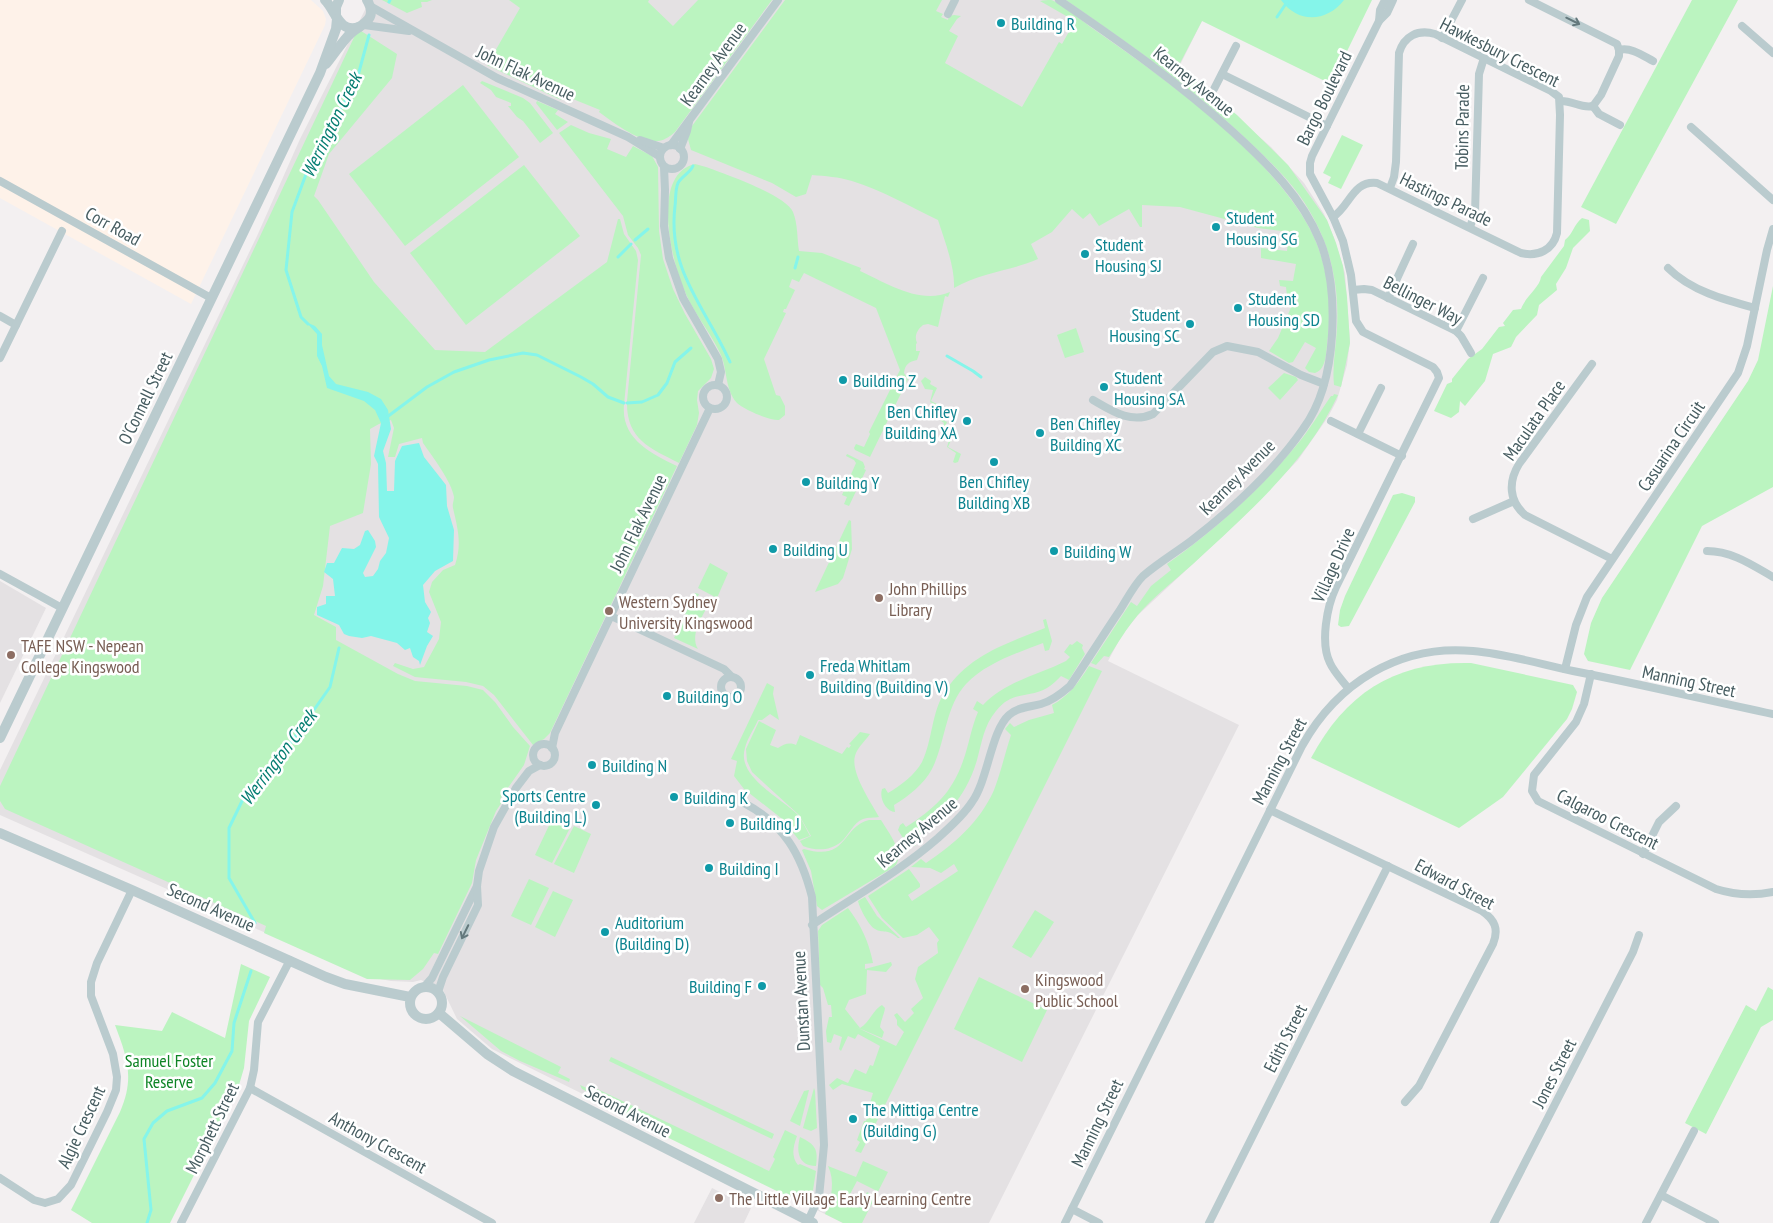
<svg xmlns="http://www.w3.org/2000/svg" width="1773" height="1223" font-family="'PT Sans Narrow',sans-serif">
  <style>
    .commercial { fill: #fef2e9 }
    .education { fill: #e4e1e3 }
    .green { fill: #bbf4c0; fill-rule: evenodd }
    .water { fill: #85f5ea }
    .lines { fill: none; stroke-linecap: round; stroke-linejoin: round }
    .stream { stroke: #85f5ea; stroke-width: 3 }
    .minor { stroke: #bacbce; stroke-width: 8 }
    .tertiary { stroke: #bacbce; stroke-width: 10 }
    .oneway { stroke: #63787c }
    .culture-dot { fill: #0f9aa8; stroke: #fff; stroke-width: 2 }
    .education-dot { fill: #8d6e63; stroke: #fff; stroke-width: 2 }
    .labels { text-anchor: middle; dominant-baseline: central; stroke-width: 5; stroke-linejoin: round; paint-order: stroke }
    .culture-label { font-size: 18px; fill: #0d838f; stroke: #fff; text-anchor: start }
    .street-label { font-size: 18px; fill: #465c60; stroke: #fff }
    .education-label { font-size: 18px; fill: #785e54; stroke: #fff; text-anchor: start }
    .park-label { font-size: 18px; fill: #0e8425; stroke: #fff }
    .water-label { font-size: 19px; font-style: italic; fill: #067e72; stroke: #fff }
  </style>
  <rect width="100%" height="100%" fill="#f3f0f1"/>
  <path class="commercial" d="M0 0H311L323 11 326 19 325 25 191 304 0 198Z"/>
  <g class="education">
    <path d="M370 0H1159L1202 21 1179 67 1271 147 1304 183 1324 214 1334 238 1345 273 1350 341 1347 365 1337 400 1328 417 1298 460 1242 518 1138 615 1122 635 1108 661 1239 725 989 1223H843L492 1049 457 1019 443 990 421 980 413 982 391 981 363 976 0 815V770L257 236 300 139Z"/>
    <path d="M0 581 46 608 0 703Z"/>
    <path d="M712 1188 751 1208 744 1223H694Z"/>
  </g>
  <g class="green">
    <path d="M382 0H432L427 2H421L422 7 407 13Z"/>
    <path d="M509 0H649L648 2 673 26 698 0H772L675 132C668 138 662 142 653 141 638 141 611 121 599 112L600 110 563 95 561 100 487 65 520 8Z"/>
    <path d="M785 0H942L936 11 943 14 941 17 948 20 949 16 954 15 961 16 957 19 949 31 958 36 945 63 1022 107 1059 42 1062 44 1075 21 1040 1C1043 0 1048 0 1051 0 1059 2 1084 22 1092 28 1151 69 1210 111 1260 163 1279 183 1297 205 1310 229 1327 261 1332 301 1328 336 1326 348 1328 369 1315 373L1309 372 1305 368 1316 348 1305 342 1293 362 1289 363 1269 351 1278 338 1292 305 1297 303 1298 300 1287 296 1286 287 1280 286 1279 280 1293 281 1296 264 1261 258V248L1287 251 1289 232 1258 228 1180 207 1142 205V227H1140L1129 209 1099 226 1090 213 1083 219 1072 209 1052 232 1031 244 1038 259C1011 271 981 272 954 288 955 267 945 242 938 220 911 207 881 190 852 181 839 177 825 176 812 175L806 194 796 197 772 183 691 150 688 139 692 126Z"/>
    <path d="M1066 0H1372L1331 84 1202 21 1178 67 1237 115 1288 165 1327 220 1336 243 1343 266 1347 297 1350 343 1341 387 1334 385C1332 366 1336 347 1337 328 1338 310 1337 290 1333 272 1328 245 1316 219 1300 196 1283 173 1261 153 1240 133 1186 83 1126 42 1066 0Z"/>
    <path d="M1692 0H1738L1616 224 1581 207Z"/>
    <path d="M358 29 397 54 392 78 329 154 314 196 318 200 374 282 435 350 485 352 607 262 618 219H620L624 234 636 251 638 260 624 405C621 439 651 453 677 466L550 733 544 739 533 745 494 695 483 686 466 682 415 677 393 666 395 663 413 669 424 667 439 639 441 622 429 592 432 582 443 570 455 565C462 544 458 530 453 508 452 504 454 501 454 497 452 482 432 456 423 443L422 438 399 444 395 457H388L394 428 391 420 379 424 370 429 371 464 363 513 330 526 323 586 314 615 336 627V640L398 674 415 681 467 686 483 690 495 702 513 727 530 746 524 765 500 799 502 802 496 811 476 860 472 883 438 954 434 953 423 969 410 980 367 979 264 933 266 926 5 809 0 801V786Z"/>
    <path d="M482 81 523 98 530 103 553 133 540 143 523 121 517 117 508 106H511V103L496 97 491 90 480 83Z"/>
    <path d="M463 85 519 157 405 246 349 174Z"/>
    <path d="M537 101 558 110 555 114 568 122 557 130 536 103Z"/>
    <path d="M571 125 589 133 611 139 607 149 626 157 633 146 652 156 658 167 659 231 663 259 673 289 685 314 711 359 714 369 711 378 698 391 697 400 699 413 697 425 679 463C649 448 626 439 627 401L641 255 638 248 628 235 623 216 559 133Z"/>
    <path d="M1342 135 1363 145 1341 189 1328 183 1331 177 1323 173Z"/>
    <path d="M695 164 706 167C725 174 786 195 793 212 798 224 797 239 799 251L822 253 861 268 860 271C886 283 920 305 950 292L948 297 945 296 938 327 928 324 923 325C917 330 914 336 917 343L916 344V351H920L917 360C909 362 905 364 904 373L908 379 870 457 855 450 854 448 856 444 864 447 870 434 869 432 900 370 876 308 804 273 799 282 792 279 789 287 795 290 786 309H784L783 312 786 313 764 359 776 395 780 396 785 406V415L779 420C770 421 743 409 737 403 724 388 728 369 720 353 709 330 692 311 683 287 671 258 651 174 695 164Z"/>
    <path d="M524 165 580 236 466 325 410 253Z"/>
    <path d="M1582 218 1589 220 1590 231 1573 248 1566 268 1556 284 1557 290 1539 305 1537 315 1516 337 1511 347 1493 354 1485 381 1465 406 1460 401 1459 412 1451 418 1434 411 1447 384 1452 382V379L1468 359 1482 349 1499 327 1505 326 1503 323 1513 310 1521 309C1525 297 1540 287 1541 277L1564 246 1565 240C1573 234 1574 224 1582 218Z"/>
    <path d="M1773 286V487L1702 526 1630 670 1588 661 1584 654 1591 623 1602 598 1748 381 1758 360Z"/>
    <path d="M1076 328 1084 352 1065 358 1057 335Z"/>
    <path d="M1284 373 1296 377 1298 380 1280 400 1268 388Z"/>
    <path d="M925 377 931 381 930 384 937 388 931 401 941 406 937 417 947 422 943 432 953 436 948 447 961 454 958 462 955 463 953 462 956 453 947 447 950 437 941 433 944 423 936 417 938 406 930 402 933 390 925 389 921 381Z"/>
    <path d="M1334 394 1338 395C1307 462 1247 514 1193 564 1174 581 1153 597 1137 616 1126 629 1118 643 1109 657L1104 656 1096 665 1091 663 1131 602 1137 606 1151 586 1171 570 1167 564C1215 530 1258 491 1295 447 1309 431 1319 413 1331 396H1333Z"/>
    <path d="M847 454 863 462 865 467 864 469 866 470 849 506 844 504 847 497 842 495 856 463 854 460 846 456Z"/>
    <path d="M1402 493 1415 497V502L1349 626 1341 627 1338 625 1340 610 1345 596 1393 495Z"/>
    <path d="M849 520 851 521 852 549 843 578 838 584 815 592Z"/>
    <path d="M710 563 728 573 717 598 698 588Z"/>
    <path d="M695 593 699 594 697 598 706 603 708 599 711 600C704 614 689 634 698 649L674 638Z"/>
    <path d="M1046 619 1052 641 1049 650 1045 651 1043 643C1017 653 986 663 966 684 945 707 946 741 932 769 924 784 909 796 894 805L895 812C886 811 879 799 882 789L885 788 888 793C900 786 915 775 922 762 933 739 931 712 946 690 969 655 1008 643 1045 628L1043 620Z"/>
    <path d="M1077 641 1083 645 1082 648 1085 654 1069 680 1061 676C1057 680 1052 685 1047 688 1027 699 1013 690 996 711 984 725 982 742 977 760 966 798 944 819 912 841L916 846H908L898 830 900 825 903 823 906 827C934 809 952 793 963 761 969 745 971 728 978 712L973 709 977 701 983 705C1006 681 1038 675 1066 661L1070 657 1064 652 1070 644 1072 645Z"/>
    <path d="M1471 663 1573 685 1577 692 1572 709 1567 719 1503 797 1459 828 1311 758C1346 692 1396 661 1471 663Z"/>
    <path d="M1089 666 1102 671 861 1153 855 1151 860 1142 857 1140 864 1121H866L868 1114 867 1113 873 1093 842 1084 833 1090 829 1085 837 1078 848 1083 855 1069 866 1074 870 1065 873 1066 880 1046 858 1034 855 1039 848 1036 841 1051 839 1049 842 1037 834 1034 831 1043 827 1042 826 1031 829 1017H832L831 1005H828L823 988 820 985 818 931 822 925 848 908C861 925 869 942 873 963L865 964V969L891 962 892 965 886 972 867 970 866 994 849 1000 845 1009 860 1028C870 1022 872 1011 882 1005L885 1008C884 1015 881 1020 880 1027L884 1032 882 1038 856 1027 896 1046 904 1032 897 1025V1020L894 1015 897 1013 905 1022 914 1013 911 1009 923 998 915 979 918 967 938 953 937 943 939 940 929 927 917 935 903 938 882 918 868 896 909 869 920 884V887L908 895 912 901 958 871 954 864 941 873 930 868 911 867 921 859 926 863C953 845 980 822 994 790 1001 772 1005 753 1011 735L1005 729 1010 723 1014 727 1029 720 1054 713 1052 705C1069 696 1079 682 1089 666Z"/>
    <path d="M767 683 774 687 773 694 779 720 770 714 762 720H758C754 729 747 739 745 748 736 777 782 798 798 815 803 821 806 829 810 836L799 840 781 818 744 789 734 776 737 761 731 759Z"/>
    <path d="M759 721 776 730 770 745 778 748C784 744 789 742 796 745L800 735 842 754 847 747 849 748 851 745 849 744 860 732 870 734C866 740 859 746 856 753 848 770 871 802 879 817 875 818 868 817 863 819 853 823 849 835 841 842 830 851 816 851 803 846L800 841 811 836 799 815 752 772 747 761 746 749Z"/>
    <path d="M554 815 572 824 552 863 535 855Z"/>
    <path d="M869 820H881C888 832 907 855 894 867L822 910 817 906 811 871 802 850 804 849C848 862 841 827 869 820Z"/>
    <path d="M574 826 591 834 574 873 554 864Z"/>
    <path d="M529 879 549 888 531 925 511 916Z"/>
    <path d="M553 891 573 900 555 937 535 927Z"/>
    <path d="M865 897 877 916 900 938H898C887 928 883 934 875 929 869 926 859 907 858 901Z"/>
    <path d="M1035 910 1054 922 1031 958 1012 947Z"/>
    <path d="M241 964 270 977 249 1021 244 1068 239 1085 170 1223H92L71 1210 120 1112C135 1078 127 1057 115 1025L162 1031 172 1012 225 1038Z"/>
    <path d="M979 977 1047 1010 1022 1062 954 1029Z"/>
    <path d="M1768 987 1773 990V1020L1761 1027 1706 1134 1685 1123 1746 1005 1756 1011Z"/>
    <path d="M460 1016 561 1067 558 1073 570 1079 569 1082 520 1061 501 1051Z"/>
    <path d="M611 1057 774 1134 772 1139 609 1061Z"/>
    <path d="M580 1085 589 1089 591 1086 769 1171 775 1159 773 1157 785 1130 797 1136C793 1147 791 1156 798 1165L800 1164 816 1171 813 1190 808 1205 786 1193 785 1195 628 1118 601 1099 582 1089Z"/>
    <path d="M814 1088 815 1091 817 1128 811 1131 803 1128Z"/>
    <path d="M809 1090 800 1126 790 1121 804 1091Z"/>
    <path d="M800 1137C816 1145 818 1149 816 1166 798 1166 796 1151 800 1137Z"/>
    <path d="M863 1161 888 1172 862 1223H843L825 1214C832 1199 835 1180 828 1166L856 1177ZM857 1181 875 1190 872 1195 867 1192 859 1208 841 1199 844 1193 849 1196Z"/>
  </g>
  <g class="water">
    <path d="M1281 0H1344C1327 22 1298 24 1281 0Z"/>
    <path d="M306 322 315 326 322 334V345L329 376 336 384 368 392 381 399 388 410 391 429 383 451 386 463 387 491H394L395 461 402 446 419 443 424 457 446 485 447 506 454 530 453 561 435 571 423 585 425 602 431 612 428 618 430 623 427 632 433 636 427 646 420 665 419 661 413 657 410 648 405 650 397 643 371 636 362 638 349 636 344 634 339 625 317 615V607L326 604V596H335L333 579 324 572 327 563H334L342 548 354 549 360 545 365 531 368 530 375 541 376 547 363 573 365 577 373 576 378 569 380 561 386 553 389 538 379 517 378 464 374 456 381 423 375 410 364 401 327 388 322 366 317 356V334Z"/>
  </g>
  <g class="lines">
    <g class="stream">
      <path d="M389 2 390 0"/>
      <path d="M1277 17 1285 5 1293 0"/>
      <path d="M693 166C690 173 682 176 678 183 675 190 676 199 675 206 667 271 706 308 730 362"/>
      <path d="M635 240 648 229"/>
      <path d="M618 257 631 244"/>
      <path d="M795 268 798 257"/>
      <path d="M308 324 301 317 286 270 292 212 315 150 356 83 369 35"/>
      <path d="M947 356 973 371 981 377"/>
      <path d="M627 403 642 402 658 395 667 383 675 362 691 348"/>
      <path d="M387 417 427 387 454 372 489 360 523 353 537 355 581 377 593 384 608 397 624 403"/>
      <path d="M255 923 229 878V828L244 797 276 764 330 687 339 648"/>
      <path d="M147 1223 151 1210 144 1139 153 1123 167 1111 202 1098 215 1083 232 1051 234 1023 251 971"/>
    </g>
    <g class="minor">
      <path d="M1529 0 1617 44 1619 50V56L1601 95 1593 106"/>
      <path d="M370 6 497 78 628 137 659 156"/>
      <path d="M948 14 955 0"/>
      <path d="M1379 21 1380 10 1385 0"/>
      <path d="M364 25 409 31"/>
      <path d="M1742 26 1773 53"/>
      <path d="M1442 38 1462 0"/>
      <path d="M1619 50C1631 47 1642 55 1653 61"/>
      <path d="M1222 74 1327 126"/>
      <path d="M1214 89 1236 46"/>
      <path d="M1560 101C1572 100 1581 109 1593 106"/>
      <path d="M1593 106 1599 114 1620 125"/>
      <path d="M1691 127 1773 200"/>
      <path d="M640 140 664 148"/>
      <circle cx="672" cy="157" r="12"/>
      <path d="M671 145 778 0"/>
      <path d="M680 149 687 131 689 122"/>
      <path d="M664 167 665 190 664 226 669 258 683 298 718 359 721 372 718 385"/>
      <path d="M0 181 211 298"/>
      <path d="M1333 217C1350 206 1353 180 1377 183L1521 253C1538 257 1553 250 1557 233L1560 115 1559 97 1551 91 1435 34C1418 29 1404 36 1399 53L1396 162 1394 177 1390 188"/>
      <path d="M1470 227 1475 213 1479 74 1484 58"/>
      <path d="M1668 268C1691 291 1725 300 1755 308"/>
      <path d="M1353 290 1364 289 1372 290 1456 331 1461 336 1471 353"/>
      <path d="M1388 298 1413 244"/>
      <path d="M0 316 16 325"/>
      <path d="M1456 331 1483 278"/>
      <path d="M0 358 62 231"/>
      <path d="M1592 364 1519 464C1508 482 1509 501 1525 515L1612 559"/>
      <circle cx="715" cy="397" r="12"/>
      <path d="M1093 400C1112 411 1131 424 1153 414L1213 352 1227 346 1258 352 1301 375 1324 384"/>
      <path d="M1331 421 1402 456"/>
      <path d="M1358 434 1381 388"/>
      <path d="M1473 519 1514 501"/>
      <path d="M1707 551C1732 551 1752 565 1773 577"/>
      <path d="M0 574 62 608"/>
      <path d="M611 616 724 669 732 677"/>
      <path d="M1565 669 1576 625 1587 597 1738 373 1747 346 1767 250 1773 229"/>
      <path d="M1591 674 1584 704 1576 722 1534 775 1532 791 1538 801 1716 889C1735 895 1753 896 1773 892"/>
      <circle cx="731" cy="687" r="10"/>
      <path d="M1348 688C1342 680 1334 672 1330 663 1320 643 1327 606 1336 587L1439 378 1437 372 1433 367 1363 332 1356 321 1351 275 1343 241 1333 217 1310 174V163L1312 156 1379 21 1387 13 1393 0"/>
      <circle cx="544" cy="755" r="11"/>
      <path d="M552 748 555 733 572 697 710 408"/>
      <path d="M744 803C784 824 801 854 812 897L824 1145 819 1197 808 1221"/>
      <path d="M1270 810 1482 911C1495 920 1499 929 1493 944L1419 1086 1405 1102"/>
      <path d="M1643 854 1659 822 1676 806"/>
      <path d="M812 925C855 896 899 872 938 838 950 827 963 816 972 802 988 780 991 731 1009 715 1018 707 1030 707 1041 704 1052 701 1062 693 1070 686 1087 661 1103 635 1120 610 1127 599 1134 585 1143 576 1158 563 1175 553 1191 541 1231 510 1274 471 1303 429 1323 402 1330 368 1332 335 1334 303 1332 271 1320 241 1302 197 1267 163 1233 132 1179 83 1119 41 1059 0"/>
      <path d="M425 986 432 978 477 886"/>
      <path d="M438 992 443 977 478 905 477 886 479 871 494 827 516 788 529 771 540 765"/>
      <path d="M250 1088 492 1223"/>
      <path d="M0 1178 34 1200 45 1203 58 1199 71 1185 107 1112 116 1090 117 1077 113 1054 91 996V982L97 963 132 890"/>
      <path d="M1661 1195 1715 1223"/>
      <path d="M1072 1209 1099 1223"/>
      <path d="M181 1223 250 1088 254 1070 258 1022 290 960"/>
      <path d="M1065 1223 1302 746C1337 683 1399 644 1473 651 1507 654 1540 664 1573 671 1640 684 1707 700 1773 714"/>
      <path d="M1209 1223 1388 866"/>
      <path d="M1494 1223 1633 952 1639 935"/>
      <path d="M1646 1223 1694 1131"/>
    </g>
    <g class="tertiary">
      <path d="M325 0C336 11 339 34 359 27"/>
      <path d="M336 16V7L339 0"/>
      <path d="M326 64C333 55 340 45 348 36 358 24 380 22 367 0"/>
      <path d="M0 738 320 73 336 29 337 19"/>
      <path d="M0 833 132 890 326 977 345 984 410 997"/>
      <circle cx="426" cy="1003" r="16"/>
      <path d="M439 1013 487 1054 513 1071 813 1223"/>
    </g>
  </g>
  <defs><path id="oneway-shaft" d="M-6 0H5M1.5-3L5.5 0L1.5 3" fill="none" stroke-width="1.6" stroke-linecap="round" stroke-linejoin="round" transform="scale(1.25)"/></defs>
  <g class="oneway">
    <use href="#oneway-shaft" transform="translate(1573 21) rotate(26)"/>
    <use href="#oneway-shaft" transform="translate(465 932) rotate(116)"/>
  </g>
  <g class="culture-dot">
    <circle cx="1001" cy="23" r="5"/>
    <circle cx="1216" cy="227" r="5"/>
    <circle cx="1085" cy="254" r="5"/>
    <circle cx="1238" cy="308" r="5"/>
    <circle cx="1190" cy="324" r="5"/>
    <circle cx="843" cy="380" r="5"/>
    <circle cx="1104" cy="387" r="5"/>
    <circle cx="967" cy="421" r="5"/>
    <circle cx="1040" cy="433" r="5"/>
    <circle cx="994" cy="462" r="5"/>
    <circle cx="806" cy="482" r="5"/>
    <circle cx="773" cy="549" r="5"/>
    <circle cx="1054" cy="551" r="5"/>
    <circle cx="810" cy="675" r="5"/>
    <circle cx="667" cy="696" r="5"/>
    <circle cx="592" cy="765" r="5"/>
    <circle cx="674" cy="797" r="5"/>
    <circle cx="596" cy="805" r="5"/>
    <circle cx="730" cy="823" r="5"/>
    <circle cx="709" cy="868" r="5"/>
    <circle cx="605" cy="932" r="5"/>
    <circle cx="762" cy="986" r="5"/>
    <circle cx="853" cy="1119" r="5"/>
  </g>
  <g class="education-dot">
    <circle cx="879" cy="598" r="5"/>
    <circle cx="609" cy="611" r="5"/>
    <circle cx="11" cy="655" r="5"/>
    <circle cx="1025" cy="989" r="5"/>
    <circle cx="719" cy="1198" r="5"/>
  </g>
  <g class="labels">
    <g class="culture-label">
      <text x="1011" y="23">Building R</text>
      <text x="1226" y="217">Student<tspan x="1226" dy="21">Housing SG</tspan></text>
      <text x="1095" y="244">Student<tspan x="1095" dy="21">Housing SJ</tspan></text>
      <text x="1248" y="298">Student<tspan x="1248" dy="21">Housing SD</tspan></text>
      <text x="1180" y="314" text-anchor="end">Student<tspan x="1180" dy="21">Housing SC</tspan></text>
      <text x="1114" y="377">Student<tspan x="1114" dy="21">Housing SA</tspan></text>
      <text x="853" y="380">Building Z</text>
      <text x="957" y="411" text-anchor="end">Ben Chifley<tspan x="957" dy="21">Building XA</tspan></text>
      <text x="1050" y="423">Ben Chifley<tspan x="1050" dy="21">Building XC</tspan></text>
      <text x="994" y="481" text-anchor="middle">Ben Chifley<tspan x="994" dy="21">Building XB</tspan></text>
      <text x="816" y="482">Building Y</text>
      <text x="783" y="549">Building U</text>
      <text x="1064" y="551">Building W</text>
      <text x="820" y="665">Freda Whitlam<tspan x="820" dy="21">Building (Building V)</tspan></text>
      <text x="677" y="696">Building O</text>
      <text x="602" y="765">Building N</text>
      <text x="586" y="795" text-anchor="end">Sports Centre<tspan x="586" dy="21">(Building L)</tspan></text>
      <text x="684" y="797">Building K</text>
      <text x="740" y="823">Building J</text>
      <text x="719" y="868">Building I</text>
      <text x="615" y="922">Auditorium<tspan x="615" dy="21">(Building D)</tspan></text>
      <text x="752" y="986" text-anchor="end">Building F</text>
      <text x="863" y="1109">The Mittiga Centre<tspan x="863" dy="21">(Building G)</tspan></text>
    </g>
    <g class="street-label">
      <text transform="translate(1500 52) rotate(27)">Hawkesbury Crescent</text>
      <text transform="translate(713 64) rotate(-54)">Kearney Avenue</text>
      <text transform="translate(526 73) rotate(25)">John Flak Avenue</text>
      <text transform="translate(1194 81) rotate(39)">Kearney Avenue</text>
      <text transform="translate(1324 98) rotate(-64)">Bargo Boulevard</text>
      <text transform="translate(1462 127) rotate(-89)">Tobins Parade</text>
      <text transform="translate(1446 199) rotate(26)">Hastings Parade</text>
      <text transform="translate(113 226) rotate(29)">Corr Road</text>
      <text transform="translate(1423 300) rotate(27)">Bellinger Way</text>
      <text transform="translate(145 398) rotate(-64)">O'Connell Street</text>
      <text transform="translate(1534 420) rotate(-55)">Maculata Place</text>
      <text transform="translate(1671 446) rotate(-56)">Casuarina Circuit</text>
      <text transform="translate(1237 477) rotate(-45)">Kearney Avenue</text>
      <text transform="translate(638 523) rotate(-64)">John Flak Avenue</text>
      <text transform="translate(1333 565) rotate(-66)">Village Drive</text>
      <text transform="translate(1689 681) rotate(12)">Manning Street</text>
      <text transform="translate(1279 761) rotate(-62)">Manning Street</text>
      <text transform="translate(1608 819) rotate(27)">Calgaroo Crescent</text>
      <text transform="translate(917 832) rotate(-40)">Kearney Avenue</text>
      <text transform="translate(1455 884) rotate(28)">Edward Street</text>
      <text transform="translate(211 907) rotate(24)">Second Avenue</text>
      <text transform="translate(801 1001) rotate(-93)">Dunstan Avenue</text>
      <text transform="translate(1285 1038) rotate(-63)">Edith Street</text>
      <text transform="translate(1554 1073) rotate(-63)">Jones Street</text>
      <text transform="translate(628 1111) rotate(27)">Second Avenue</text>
      <text transform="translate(1097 1123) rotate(-64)">Manning Street</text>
      <text transform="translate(81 1127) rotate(-65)">Algie Crescent</text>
      <text transform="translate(212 1128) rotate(-64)">Morphett Street</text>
      <text transform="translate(378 1142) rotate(29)">Anthony Crescent</text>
    </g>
    <g class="education-label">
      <text x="889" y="588">John Phillips<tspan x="889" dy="21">Library</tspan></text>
      <text x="619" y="601">Western Sydney<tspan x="619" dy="21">University Kingswood</tspan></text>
      <text x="21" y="645">TAFE NSW - Nepean<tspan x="21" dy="21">College Kingswood</tspan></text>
      <text x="1035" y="979">Kingswood<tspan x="1035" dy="21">Public School</tspan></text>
      <text x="729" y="1198">The Little Village Early Learning Centre</text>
    </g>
    <g class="park-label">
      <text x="169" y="1060">Samuel Foster<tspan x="169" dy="21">Reserve</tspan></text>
    </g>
    <g class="water-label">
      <text transform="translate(331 125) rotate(-64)">Werrington Creek</text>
      <text transform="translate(278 757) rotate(-53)">Werrington Creek</text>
    </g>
  </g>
</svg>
